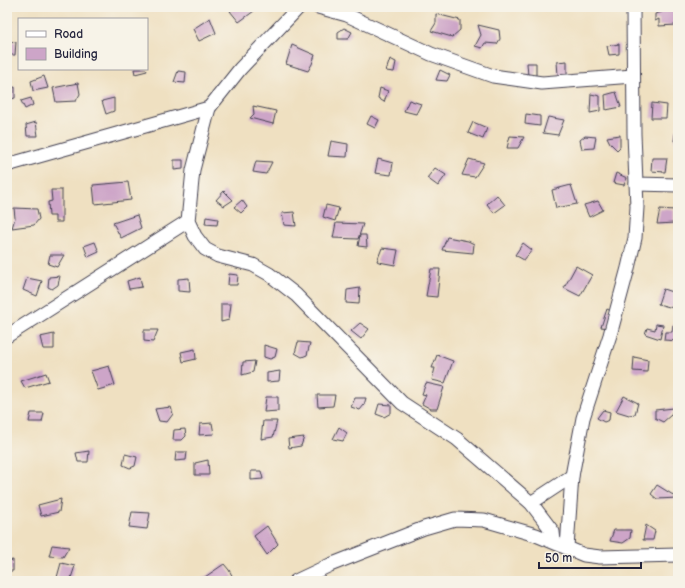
<svg xmlns="http://www.w3.org/2000/svg" width="685" height="588" font-family="'Balsamiq Sans',sans-serif">
  <style>
    .building { fill: #cda5c8 }
    .lines { fill: none; stroke-linecap: round; stroke-linejoin: round }
    .minor-casing { stroke: #413e4f; stroke-width: 15 }
    .minor { stroke: #fff; stroke-width: 13 }
  </style>
  <rect width="100%" height="100%" fill="#f7f3e8"/>
  <filter id="ink" filterUnits="userSpaceOnUse"><feTurbulence type="fractalNoise" baseFrequency=".025" numOctaves="2"/><feDisplacementMap in="SourceGraphic" scale="8" xChannelSelector="R" yChannelSelector="G"/><feConvolveMatrix kernelMatrix="1 2 1 2 8 2 1 2 1" color-interpolation-filters="sRGB"/></filter>
  <filter id="wash" filterUnits="userSpaceOnUse"><feTurbulence type="fractalNoise" baseFrequency=".012" numOctaves="4" result="noise"/><feDisplacementMap in="SourceGraphic" scale="16" xChannelSelector="R" yChannelSelector="G"/><feGaussianBlur stdDeviation="0.9" result="paint"/><feColorMatrix in="noise" values="0 0 0 0 0 0 0 0 0 0 0 0 0 0 0 0 0 1.4 0 .05"/><feComposite in="paint" operator="in"/></filter>
  <g filter="url(#wash)">
    <rect width="100%" height="100%" fill="#efe0c1"/>
    <g id="blocks">
      <g class="building">
        <path d="M237 7H252L254 11 239 22 230 11Z"/>
        <path d="M662 7H678L676 25 659 26V19L655 21V14L662 12Z"/>
        <path d="M436 14 460 20V30L452 37 431 31 436 23Z"/>
        <path d="M210 18 216 33 199 41 193 29Z"/>
        <path d="M478 25 499 30 500 39 497 44 485 43 482 48 475 46 481 35Z"/>
        <path d="M344 28 352 32 348 39H338V32Z"/>
        <path d="M7 41 16 42 15 55H7Z"/>
        <path d="M619 44V54L609 55 607 46Z"/>
        <path d="M292 45 315 55 312 64 308 71 286 64Z"/>
        <path d="M390 59 396 62 394 72 386 71Z"/>
        <path d="M567 61V75H558L557 62Z"/>
        <path d="M527 63H536V76H528Z"/>
        <path d="M134 69H146L147 71 135 74Z"/>
        <path d="M440 70 450 75 447 81 436 80Z"/>
        <path d="M178 71 186 72 185 83 174 82Z"/>
        <path d="M44 76 48 88 33 91 31 81Z"/>
        <path d="M78 83 80 94 76 101 56 102 53 88Z"/>
        <path d="M15 87V98L7 100V89Z"/>
        <path d="M380 88 388 91 384 102 378 98Z"/>
        <path d="M616 92 621 107 606 110 605 95Z"/>
        <path d="M591 94 600 96V111L590 113Z"/>
        <path d="M31 98 33 105 25 109 21 101Z"/>
        <path d="M114 98V111L106 114 102 101Z"/>
        <path d="M409 100 421 104 416 114 404 111Z"/>
        <path d="M652 103 667 105 666 118H651Z"/>
        <path d="M253 106 276 111 273 124 250 118 254 114Z"/>
        <path d="M526 114 540 116V126L525 124Z"/>
        <path d="M371 116 379 120 375 128 367 124Z"/>
        <path d="M548 117 564 120 558 135 543 133Z"/>
        <path d="M36 122 38 136H27L26 125Z"/>
        <path d="M473 122 487 128 483 139 468 133Z"/>
        <path d="M676 129H678V141H674Z"/>
        <path d="M620 135V147L617 150 610 143 607 137Z"/>
        <path d="M510 136 524 137 518 148H507Z"/>
        <path d="M585 136 596 137 594 148 582 149 580 140Z"/>
        <path d="M331 141 348 144 347 157 328 156Z"/>
        <path d="M652 158H667L665 172 651 171Z"/>
        <path d="M378 159 393 163 391 175 375 173Z"/>
        <path d="M469 159 484 163 475 177 462 175Z"/>
        <path d="M174 160H183V169L174 170Z"/>
        <path d="M256 161 272 162 266 174 253 172Z"/>
        <path d="M435 168 446 175 438 186 427 178Z"/>
        <path d="M616 173 627 178 624 185 613 183Z"/>
        <path d="M128 182 131 200 95 204 93 185Z"/>
        <path d="M571 185 577 204 556 208 552 190Z"/>
        <path d="M51 190H62V222H55V216H49L48 202 52 201Z"/>
        <path d="M224 191 233 200 224 206 216 200Z"/>
        <path d="M497 195 505 205 494 213 487 204Z"/>
        <path d="M242 200 247 207 241 213 234 207Z"/>
        <path d="M598 201 603 210 589 217 584 205Z"/>
        <path d="M326 205 339 208 335 221 323 217Z"/>
        <path d="M14 208 37 209 39 219 34 225 12 228 15 218Z"/>
        <path d="M660 209 674 210V223L657 224Z"/>
        <path d="M294 212 296 226 284 225 282 213Z"/>
        <path d="M137 215 141 228 121 238 113 223Z"/>
        <path d="M206 217 218 219 217 225 205 224Z"/>
        <path d="M336 223 363 224 358 239 333 238Z"/>
        <path d="M360 235H366L367 247 358 246Z"/>
        <path d="M447 237 468 241 474 244 473 253 442 250Z"/>
        <path d="M95 242 99 252 88 257 84 246Z"/>
        <path d="M523 243 532 250 524 260 515 255Z"/>
        <path d="M382 248 398 250 395 265 379 262 377 261Z"/>
        <path d="M50 255H64L57 267 48 264Z"/>
        <path d="M576 266 592 275 580 296 564 288Z"/>
        <path d="M431 269H440L437 297 426 296Z"/>
        <path d="M229 274 238 275 237 285H228Z"/>
        <path d="M60 276 58 285 52 289 48 287 49 277Z"/>
        <path d="M140 277 142 287 129 289 127 281Z"/>
        <path d="M27 278 42 281 37 296 23 290Z"/>
        <path d="M189 278 190 292 178 291V279Z"/>
        <path d="M360 288 359 304 346 303 347 290Z"/>
        <path d="M663 289 678 294V308L677 309 658 304Z"/>
        <path d="M221 304H231L229 320 221 322Z"/>
        <path d="M607 309 613 312 609 328 601 327Z"/>
        <path d="M360 323 369 329 361 339 351 331Z"/>
        <path d="M656 324 663 325 660 339 645 334 647 328 655 330Z"/>
        <path d="M673 325H678V341L664 340 665 332H672Z"/>
        <path d="M144 330H158L153 342 144 341Z"/>
        <path d="M54 334V349H43L40 337Z"/>
        <path d="M298 342 310 343 307 355 302 357 295 353Z"/>
        <path d="M264 345 277 349 275 357 270 359 264 357Z"/>
        <path d="M195 349 196 359 183 362 181 352Z"/>
        <path d="M437 355 453 361 445 383 432 380 435 368H432Z"/>
        <path d="M634 357 648 360 647 372 633 371Z"/>
        <path d="M255 361 253 372 242 375 243 362Z"/>
        <path d="M109 366 115 385 98 390 91 371Z"/>
        <path d="M280 371 279 381 267 382V373Z"/>
        <path d="M46 373 49 381 25 388 21 381Z"/>
        <path d="M426 383 444 387 437 409H431L422 404 426 395 422 394Z"/>
        <path d="M317 395H335L333 406 318 407Z"/>
        <path d="M624 396 638 403 635 414 629 415 616 411Z"/>
        <path d="M266 397H278V411L264 412Z"/>
        <path d="M355 398H366L364 405 360 410 351 407Z"/>
        <path d="M379 404 391 405V413L384 417 376 414Z"/>
        <path d="M171 407 173 414 167 422 159 421 155 409Z"/>
        <path d="M674 408 671 415 663 422 655 418V410Z"/>
        <path d="M603 410 610 412 609 420 604 422 597 418Z"/>
        <path d="M31 413H44L42 422H29Z"/>
        <path d="M263 421H277L273 437 261 439Z"/>
        <path d="M212 423 214 434 199 435 200 424Z"/>
        <path d="M339 427 347 433 343 441 333 439Z"/>
        <path d="M185 429 186 436 182 440H173L174 430Z"/>
        <path d="M304 437 301 446 289 448 288 439Z"/>
        <path d="M89 451 88 462H78L76 453Z"/>
        <path d="M176 452H187L186 460 175 461Z"/>
        <path d="M125 454 137 457 135 466 130 468 123 465Z"/>
        <path d="M208 460 209 475H195V463Z"/>
        <path d="M251 471H261L263 479 251 480Z"/>
        <path d="M657 485 678 498 657 499 651 494Z"/>
        <path d="M61 499 59 512 41 516 38 505Z"/>
        <path d="M132 512 150 513 147 529 129 527Z"/>
        <path d="M646 525 655 531 653 540H643Z"/>
        <path d="M267 526 278 544 267 555 254 536Z"/>
        <path d="M614 530H631L630 538 623 543 610 541Z"/>
        <path d="M52 545 69 547 63 557 49 556Z"/>
        <path d="M13 560V571H7V561Z"/>
        <path d="M61 563 75 566 70 581H56Z"/>
        <path d="M224 564 229 570 235 581H204L202 579Z"/>
      </g>
    </g>
  </g>
  <g filter="url(#ink)">
    <use href="#blocks" fill-opacity="0" stroke="#413e4f" stroke-width="1"/>
    <g class="lines">
      <defs>
        <g id="minor">
          <path d="M299 7 240 69 209 108 193 170 188 221 195 236 205 249 218 256 253 265 269 274 296 295 402 403 457 439 531 503 553 532 554 541"/>
          <path d="M318 7 347 15 431 54 493 76 542 83 633 76"/>
          <path d="M7 165 209 108"/>
          <path d="M636 184 678 185"/>
          <path d="M7 336 188 221"/>
          <path d="M531 503 572 476"/>
          <path d="M567 547 572 476 583 418 610 335 628 268 635 238 637 207 634 134 633 7"/>
          <path d="M296 581 330 565 424 528 455 519 484 520 536 535 584 555 600 557 678 555"/>
        </g>
      </defs>
      <use href="#minor" class="minor-casing"/>
      <use href="#minor" class="minor"/>
    </g>
  </g>
  <rect width="685" height="588" fill="none" stroke="#f7f3e8" stroke-width="24"/>
  <rect x="18" y="18" width="130" height="52" fill="#f7f3e8" stroke="#a29fa3"/>
  <rect x="26" y="31" width="20" height="6" fill="#ffffff" stroke="#a29fa3"/>
  <text x="54" y="38" font-size="12" fill="#22223b">Road</text>
  <rect x="26" y="48" width="20" height="12" fill="#cda5c8" stroke="#a29fa3"/>
  <text x="54" y="58" font-size="12" fill="#22223b">Building</text>
  <path d="M539 562v6h102v-6" fill="none" stroke="#22223b" stroke-width="2"/>
  <text x="545" y="562" font-size="12" fill="#22223b" stroke="#f7f3e8" stroke-width="3" paint-order="stroke">50 m</text>
</svg>
